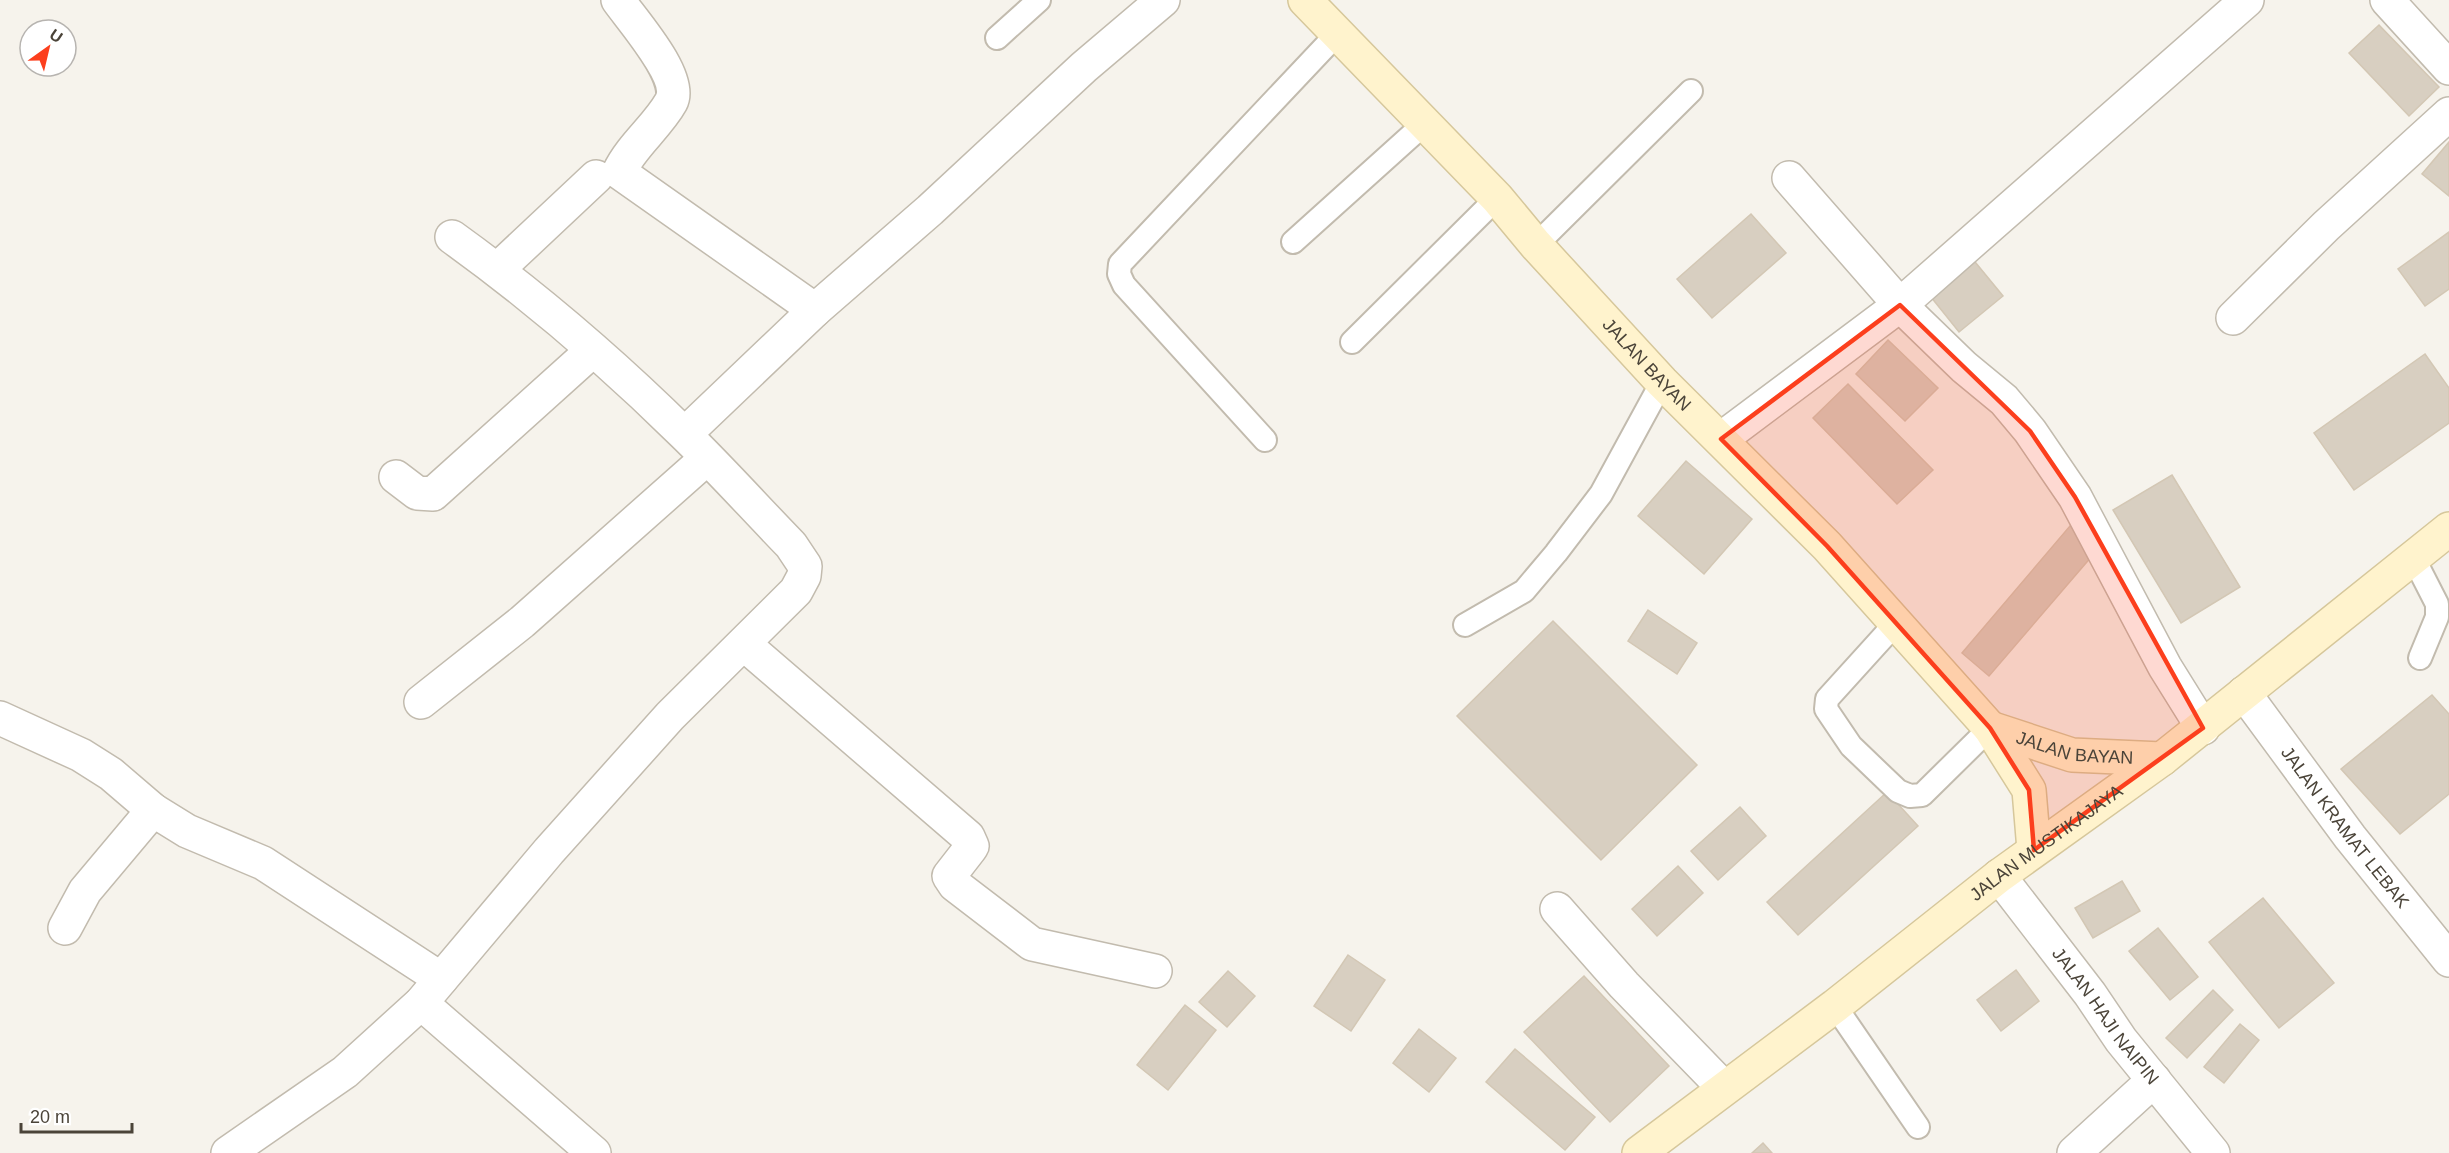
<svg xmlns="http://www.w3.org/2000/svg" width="2449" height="1153" font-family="Arial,sans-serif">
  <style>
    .building { fill: #d8cfc1; stroke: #d3c7b4; stroke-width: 1.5 }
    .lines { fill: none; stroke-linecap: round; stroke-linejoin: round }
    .lane-casing { stroke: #c2bbae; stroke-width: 26 }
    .street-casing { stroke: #c2bbae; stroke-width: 36 }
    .secondary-casing { stroke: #d6c79b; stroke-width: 36 }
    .lane { stroke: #fff; stroke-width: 22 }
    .street { stroke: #fff; stroke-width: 33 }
    .secondary { stroke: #fff3cd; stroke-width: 33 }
    .marked { fill: #fc3f1d; fill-opacity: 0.2; stroke: #fc3f1d; stroke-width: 4.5; stroke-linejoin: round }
    .labels { text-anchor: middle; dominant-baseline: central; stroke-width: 4.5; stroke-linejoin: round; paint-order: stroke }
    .street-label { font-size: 18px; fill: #4b4439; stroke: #fff }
  </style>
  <rect width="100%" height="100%" fill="#f6f3ec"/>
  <g class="building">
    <path d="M2379 25 2439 87 2409 116 2349 53Z"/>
    <path d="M2449 142V196L2422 174Z"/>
    <path d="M1751 214 1786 253 1712 318 1677 279Z"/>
    <path d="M2449 232V289L2425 306 2398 269Z"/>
    <path d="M1971 257 2003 296 1959 332 1927 292Z"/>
    <path d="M1888 340 1938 388 1905 421 1856 374Z"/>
    <path d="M2425 354 2449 388V423L2354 490 2314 433Z"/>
    <path d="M1848 384 1933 470 1897 504 1813 418Z"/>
    <path d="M1686 461 1752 519 1704 574 1638 516Z"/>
    <path d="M2172 475 2240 587 2181 623 2113 510Z"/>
    <path d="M2070 526 2098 549 1989 676 1962 653Z"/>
    <path d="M1648 610 1697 643 1677 674 1628 641Z"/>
    <path d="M1553 621 1697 765 1601 860 1457 716Z"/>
    <path d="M2432 695 2449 714V794L2400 834 2341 769Z"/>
    <path d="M1887 792 1918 826 1798 935 1767 902Z"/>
    <path d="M1740 807 1766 836 1718 880 1691 851Z"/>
    <path d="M1678 866 1703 893 1657 936 1632 909Z"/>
    <path d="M2122 881 2140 911 2093 938 2075 908Z"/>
    <path d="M2263 898 2334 983 2279 1028 2209 942Z"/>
    <path d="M2158 928 2198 977 2170 1000 2129 951Z"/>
    <path d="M1348 955 1385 980 1351 1031 1314 1006Z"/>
    <path d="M2016 970 2039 1001 2001 1031 1977 1000Z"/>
    <path d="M1228 971 1255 996 1227 1027 1199 1002Z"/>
    <path d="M1584 976 1669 1066 1610 1122 1524 1032Z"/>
    <path d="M2213 990 2233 1010 2187 1058 2166 1038Z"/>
    <path d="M1185 1005 1216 1030 1168 1090 1137 1065Z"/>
    <path d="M2240 1024 2259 1040 2224 1083 2204 1067Z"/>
    <path d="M1419 1029 1456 1058 1429 1092 1393 1063Z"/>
    <path d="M1515 1049 1595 1117 1565 1150 1486 1082Z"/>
    <path d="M1763 1143 1772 1153H1752Z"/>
  </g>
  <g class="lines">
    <defs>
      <g id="lane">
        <path d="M997 38 1039 0"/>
        <path d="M1293 242 1423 125"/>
        <path d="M1536 245 1691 91"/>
        <path d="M1352 342 1497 198"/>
        <path d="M1265 440 1124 285 1119 274 1120 264 1337 34"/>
        <path d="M2413 557 2437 604V617L2420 658"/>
        <path d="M1895 624 1827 699 1826 709 1851 746 1898 791 1910 796 1922 795 1990 728"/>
        <path d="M1465 625 1524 591 1556 553 1601 494 1662 382"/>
        <path d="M1835 1006 1918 1127"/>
      </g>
      <g id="street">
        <path d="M618 0C632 20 684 78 671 102 657 127 632 145 619 172L815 310"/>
        <path d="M2387 0 2449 68"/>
        <path d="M1789 178 1900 305 2247 0"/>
        <path d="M497 270 596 177"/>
        <path d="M2233 318 2326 226 2449 114"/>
        <path d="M685 434 815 310 930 210 1084 67 1163 0"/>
        <path d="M1721 439 1900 305 1964 367 2004 400 2030 431 2075 497 2165 667 2203 728"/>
        <path d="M396 477 417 493 433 494 593 350"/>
        <path d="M744 644 968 837 972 846 970 849 949 876 955 885 1032 944 1155 971"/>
        <path id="s1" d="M2244 693 2350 837 2449 960"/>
        <path d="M421 702 522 622 707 458"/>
        <path d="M0 718 81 755 111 774 153 810 187 831 263 863 441 979"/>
        <path id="s2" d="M1999 876 2090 994 2121 1040 2213 1153"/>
        <path d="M1557 909 1624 985 1724 1088"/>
        <path d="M65 928 85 891 153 810"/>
        <path d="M421 1003 594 1153"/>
        <path d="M228 1153 345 1072 421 1003 549 851 670 716 796 591 804 576 805 566 791 545C755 508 721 470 684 434 612 363 534 296 452 237"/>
        <path d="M2074 1153 2154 1080"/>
      </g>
      <g id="secondary">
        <path id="s3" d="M1305 0 1497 198 1536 245 1662 382 1827 546 1990 728 2029 790 2034 850"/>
        <path id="s4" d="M1990 728 2072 755 2162 759"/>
        <path id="s5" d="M1639 1153 1835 1006 1999 876 2162 759 2449 529"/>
      </g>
    </defs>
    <use href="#lane" class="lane-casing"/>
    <use href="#street" class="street-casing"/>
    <use href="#secondary" class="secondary-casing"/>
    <use href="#lane" class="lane"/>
    <use href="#street" class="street"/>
    <use href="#secondary" class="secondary"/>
  </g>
  <path class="marked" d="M1900 305 2030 431 2075 497 2203 728 2034 850 2029 790 1990 728 1827 546 1721 439Z"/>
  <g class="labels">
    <g class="street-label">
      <text stroke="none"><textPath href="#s3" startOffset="500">JALAN BAYAN</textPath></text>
      <text stroke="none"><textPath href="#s4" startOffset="88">JALAN BAYAN</textPath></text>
      <text stroke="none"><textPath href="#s1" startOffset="168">JALAN KRAMAT LEBAK</textPath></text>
      <text stroke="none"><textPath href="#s5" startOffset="512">JALAN MUSTIKAJAYA</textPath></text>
      <text stroke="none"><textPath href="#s2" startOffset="176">JALAN HAJI NAIPIN</textPath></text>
    </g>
  </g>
  <g transform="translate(48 48) rotate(34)"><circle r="28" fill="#ffffff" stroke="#b7b4b0" stroke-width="1.5"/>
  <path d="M0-4.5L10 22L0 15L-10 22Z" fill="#fc3f1d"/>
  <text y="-9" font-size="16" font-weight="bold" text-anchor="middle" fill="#4b4439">U</text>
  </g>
  <path d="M21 1123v9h111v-9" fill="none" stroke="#4b4439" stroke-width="3"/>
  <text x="30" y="1123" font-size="18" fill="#4b4439" stroke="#ffffff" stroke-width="4.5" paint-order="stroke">20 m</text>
</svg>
